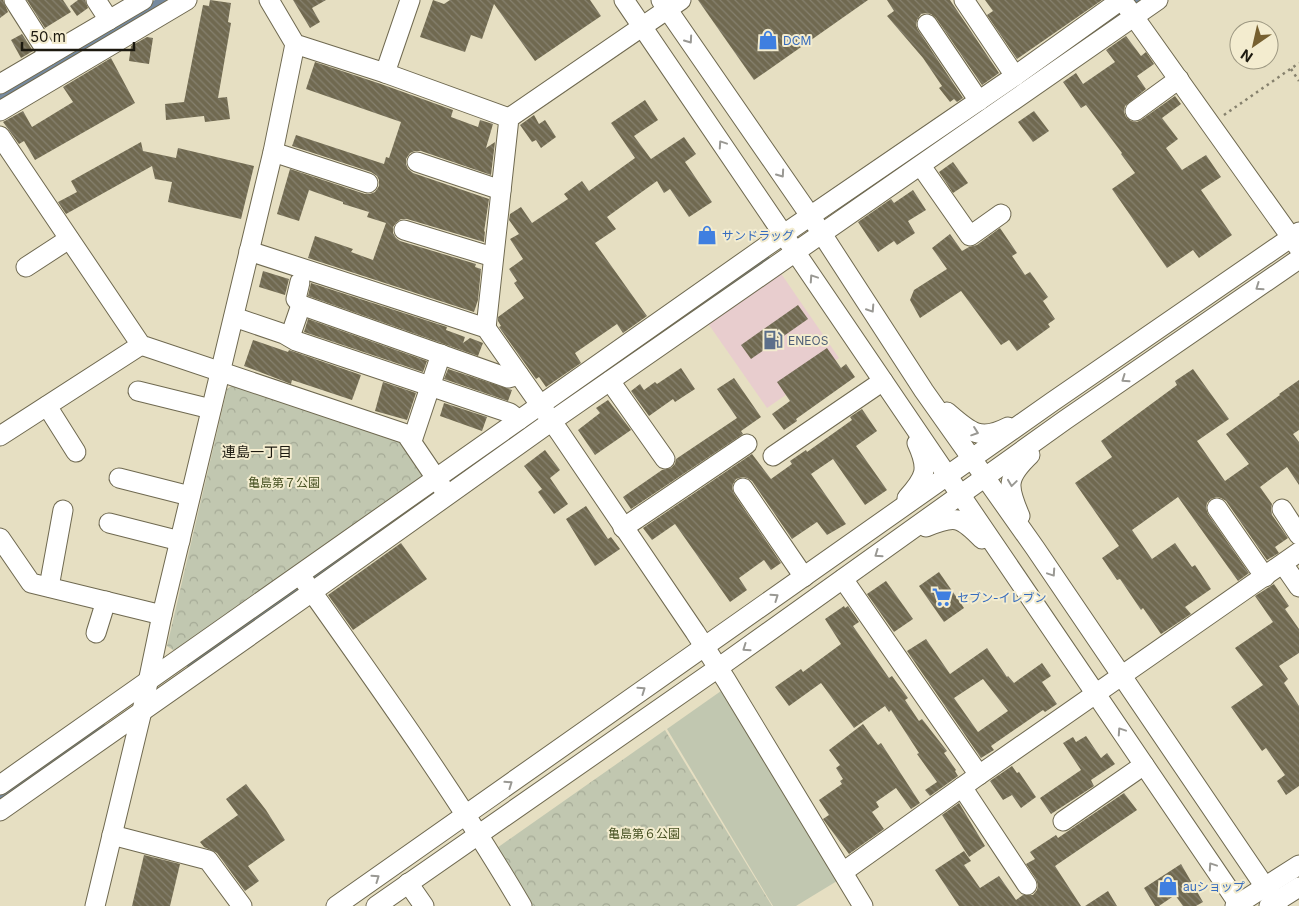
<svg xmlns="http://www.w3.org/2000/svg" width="1299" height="906" font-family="Inter,'Noto Sans JP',sans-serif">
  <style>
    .commercial { fill: #e8cdce }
    .grass { fill: #c1c7b0 }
    .park { fill: url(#park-crowns) }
    .water { fill: #768a9f }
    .building { fill: url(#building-back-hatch); fill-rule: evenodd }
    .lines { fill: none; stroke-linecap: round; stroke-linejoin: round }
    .minor-casing { stroke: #6f6950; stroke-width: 21 }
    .path { stroke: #86816d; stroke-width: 2.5; stroke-dasharray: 2.5 4; stroke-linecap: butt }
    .minor { stroke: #fff; stroke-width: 19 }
    .oneway { stroke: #999893 }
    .labels { text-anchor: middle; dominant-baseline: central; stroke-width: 4; stroke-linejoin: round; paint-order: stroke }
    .shop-label { font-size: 12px; fill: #366cbe; stroke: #f3eccf; text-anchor: start }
    .service-label { font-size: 12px; fill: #4e5e75; stroke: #f3eccf; text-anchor: start }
    .park-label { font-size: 12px; fill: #475122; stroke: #f3eccf }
    .neighbourhood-label { font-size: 14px; fill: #1c190f; stroke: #f3eccf }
  </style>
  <defs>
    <pattern id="park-crowns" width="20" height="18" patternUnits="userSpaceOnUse" patternTransform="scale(1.25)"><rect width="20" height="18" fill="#c1c7b0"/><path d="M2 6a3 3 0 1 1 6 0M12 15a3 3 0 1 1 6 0" fill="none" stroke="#a5aa96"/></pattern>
    <pattern id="building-back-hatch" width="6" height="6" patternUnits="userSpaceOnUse" patternTransform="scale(1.25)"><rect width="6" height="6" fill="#706950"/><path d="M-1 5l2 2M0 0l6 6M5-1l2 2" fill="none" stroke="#86816f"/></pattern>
  </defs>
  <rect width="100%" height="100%" fill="#e6dfc2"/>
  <path class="commercial" d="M780 272 839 358 767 408 707 322Z"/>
  <path class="grass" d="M721 691 837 881 796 906H773L667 729Z"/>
  <g class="park">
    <path d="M235 384 398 438 423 475 421 482 176 652 167 646 227 389Z"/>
    <path d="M665 730 772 906H532L497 848Z"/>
  </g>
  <g class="water">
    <path d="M155 0H175L0 104V92Z"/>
    <path d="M1132 0H1145L840 214 836 208Z"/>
    <path d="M767 254 772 261 189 669 185 663Z"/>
    <path d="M103 722 107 728 0 801V793Z"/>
  </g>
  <g class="building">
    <path d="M0 0H3L8 12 0 18Z"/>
    <path d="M27 0H63L71 12 45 28Z"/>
    <path d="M78 0H85L88 8 77 16 70 6Z"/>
    <path d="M210 0 231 3 228 22 231 23 218 98 227 97 230 119 205 122 204 116 166 120 165 104 184 102 203 5 209 6Z"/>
    <path d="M293 0H326L312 8 320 22 310 28Z"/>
    <path d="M433 0 444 4 450 0H590L601 16 535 61 494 4 482 39 471 35 465 52 420 37Z"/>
    <path d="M698 0H868L754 80Z"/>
    <path d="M887 0H950L999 73 982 85 936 18 931 14 926 13 921 14 917 20 916 25 918 30 963 98 957 102 954 99 950 102 939 88 942 86 923 58 887 16 894 11Z"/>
    <path d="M985 0H1102L1017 59 987 15 993 11Z"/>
    <path d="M22 34 33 51 21 58 11 40Z"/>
    <path d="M1126 36 1141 56 1146 52 1154 64 1137 76 1146 89 1125 106 1124 112 1126 117 1131 121 1137 122 1141 120 1175 96 1181 104 1162 118 1178 139 1166 148 1182 170 1206 155 1221 177 1201 190 1232 235 1199 258 1193 250 1167 268 1112 189 1135 173 1121 154 1122 153 1086 105 1081 108 1063 82 1076 73 1083 84 1115 62 1106 50Z"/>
    <path d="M147 37 153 38 149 64 129 61 131 46Z"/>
    <path d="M111 58 135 103 35 160 24 141 19 144 3 122 23 111 32 127 73 102 63 87Z"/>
    <path d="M315 62 381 84 453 110 451 117 478 127 480 120 493 124 486 148 495 142 491 175 421 151H415L410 153 406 159V164L408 169 413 173 489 199 484 232 485 231 484 242 407 219H401L397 222 393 227V233L396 238 400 241 476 264 475 267 481 269 478 300 474 312 308 258 315 236 353 249 351 252 373 260 386 223 367 217 369 212 343 204V202L309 190 299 221 277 214 290 169 365 194H370L375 192 379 186V180L377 176 371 172 292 146 296 135 384 164 386 157 389 158 401 122 306 89Z"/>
    <path d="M645 100 658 120 634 136 651 159 684 137 696 154 685 162 712 202 689 217 670 189 664 193 657 181 607 217 616 229 595 243 647 316 623 333 617 324 575 353 581 363 546 387 539 377 536 379 499 327 501 326 498 321V317L524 298 514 283 517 281 509 269 523 259 510 239 519 234 509 220 510 214 521 207 532 223 568 199 564 194 582 181 589 191 635 158 611 123Z"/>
    <path d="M1034 111 1049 131 1033 142 1018 122Z"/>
    <path d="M534 115 539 124 545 120 556 137 541 148 536 140 532 142 520 125Z"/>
    <path d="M141 142 143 151 176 158 178 148 254 166 241 219 168 202 172 182 155 179 152 166 66 214 58 202 77 192 71 181Z"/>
    <path d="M953 162 968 183 953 193 939 172Z"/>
    <path d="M913 190 926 210 908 221 915 233 897 245 894 241 878 252 858 222 891 199 894 203Z"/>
    <path d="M1000 228 1017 253 1012 256 1025 275 1030 272 1048 297 1043 301 1055 319 1048 324 1050 327 1017 351 1009 340 1001 345 961 291 920 318 910 300 914 290 947 269 932 248 950 234 962 251 969 247 977 245Z"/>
    <path d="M263 271 289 279 285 295 259 287Z"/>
    <path d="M311 283 447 327 446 330 465 337 463 343 470 338 483 343 478 356 308 296Z"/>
    <path d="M798 305 808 319 751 359 741 345Z"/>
    <path d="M308 319 427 361 423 372 304 332Z"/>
    <path d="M253 340 288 352 289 350 361 375 352 400 292 380 291 384 244 366Z"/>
    <path d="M827 348 841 368 846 364 855 377 796 419 797 421 784 430 772 414 790 401 777 382Z"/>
    <path d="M681 368 695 389 675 402 673 399 649 416 631 391 640 384 644 390 655 382 657 384Z"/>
    <path d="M448 369 512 390 508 401 444 379Z"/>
    <path d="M1193 369 1229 419 1197 441 1225 481 1249 464 1226 434 1280 395 1279 394 1299 380V430L1293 434 1299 442V485L1287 467 1260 487 1272 504 1271 509 1272 515 1288 538 1275 547 1279 553 1267 560 1226 501 1221 498 1217 497 1211 499 1207 503 1206 508 1208 514 1249 573 1238 581 1178 497 1132 530 1152 559 1175 543 1192 567 1195 565 1211 589 1185 607 1191 614 1161 634 1143 608 1141 610 1120 579 1117 580 1102 558 1119 546 1075 483 1112 457 1101 441 1177 385 1175 381Z"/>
    <path d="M734 378 761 417 741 431 743 434 631 509 623 497 662 470 671 468 675 464 676 459 737 418 717 389Z"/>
    <path d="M383 382 416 393 407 420 375 411Z"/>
    <path d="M608 400 631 430 595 455 578 430 600 413 596 408Z"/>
    <path d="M444 403 487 417 482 431 440 416Z"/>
    <path d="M862 409 877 431 856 446 887 490 865 505 833 459 811 474 846 524 827 535 817 522 792 539 752 481 747 478 743 477 736 479 733 484 732 488 734 494 781 563 771 570 764 560 739 578 747 590 730 602 675 524 652 540 643 528 752 454 771 479 792 464 790 461 806 450 807 452 852 420 850 417Z"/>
    <path d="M545 450 560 470 550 478 568 504 554 514 538 492 542 489 524 466Z"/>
    <path d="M586 506 608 539 611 537 620 549 595 566 566 519Z"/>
    <path d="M401 543 427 579 353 630 328 595Z"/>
    <path d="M939 572 964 608 944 622 919 586Z"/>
    <path d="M886 581 913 619 894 632 867 594Z"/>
    <path d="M1274 584 1289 606 1285 609 1299 629V653L1279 666 1288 679 1284 683 1299 706V786L1286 795 1277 781 1285 775 1266 748 1262 751 1231 707 1263 685 1235 648 1273 622 1255 596Z"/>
    <path d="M844 606 845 608 848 606 859 622 853 626 889 678 892 676 908 698 905 700 919 721 922 719 947 751 944 753 956 770 955 771 958 776 930 796 925 790 937 782 917 754 919 753 891 710 889 712 885 706 854 728 821 683 789 706 775 687 801 669 803 672 841 644 825 619Z"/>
    <path d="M926 639 950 674 987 648 1007 677 1008 676 1014 683 1042 663 1051 676 1042 682 1057 704 1045 712 1043 710 991 746 994 750 981 758 907 651ZM983 679 1008 711 978 732 954 698Z"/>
    <path d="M863 724 878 745 881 743 920 803 911 809 896 788 876 802 879 807 872 812 884 829 849 854 823 819 829 815 819 800 842 784 840 781 843 779 836 768 840 765 829 750Z"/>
    <path d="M1086 736 1101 758 1107 753 1115 764 1091 780 1094 786 1051 814 1040 798 1081 770 1063 743 1073 737 1076 742Z"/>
    <path d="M1012 766 1017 773 1019 772 1036 797 1021 808 1012 795 1003 800 990 781Z"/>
    <path d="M246 784 266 810 285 840 248 866 259 881 245 891 217 853 204 847 200 842 238 815 226 799Z"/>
    <path d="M1124 793 1137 810 1055 866 1081 906H959L935 870 964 851 971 861 964 865 980 888 999 876 1016 900 1023 895H1033L1037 890 1038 885 1036 879 1026 864 1035 859 1030 852 1056 835 1058 838Z"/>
    <path d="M959 803 985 846 969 857 942 815Z"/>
    <path d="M144 855 180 864 170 906H132Z"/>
    <path d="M1181 864 1203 902 1196 906H1183L1175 895 1159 906H1155L1144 888Z"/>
    <path d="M1108 891 1117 906H1085Z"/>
  </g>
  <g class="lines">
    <defs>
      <g id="minor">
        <path d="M14 0 49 55"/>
        <path d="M96 0 109 20"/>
        <path d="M269 0 295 44 385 73 509 118"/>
        <path d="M624 0 1240 906"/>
        <path d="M661 0 811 217 924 391 1035 548 1278 906"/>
        <path d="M964 0 1015 76"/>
        <path d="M1127 7 1298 247"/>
        <path d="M927 24 979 101"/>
        <path d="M385 73 410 0"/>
        <path d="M0 84 143 0"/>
        <path d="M0 111 187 0"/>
        <path d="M1135 111 1179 79"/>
        <path d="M0 136 141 345 406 434 444 490"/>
        <path d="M273 152 368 183"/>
        <path d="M417 162 501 190"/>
        <path d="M921 166 970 236 1001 214"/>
        <path d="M404 230 493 257"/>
        <path d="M249 251 486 328 560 433 695 632 726 680 863 906"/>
        <path d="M26 267 69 239"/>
        <path d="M301 305 508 378 519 375"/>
        <path d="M234 317 284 334 296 341 510 413 519 420"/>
        <path d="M486 328 509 118 681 0"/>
        <path d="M290 337 301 305 296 299 300 282"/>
        <path d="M610 381 665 459"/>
        <path d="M138 391 211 409"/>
        <path d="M47 406 76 452"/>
        <path d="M947 412C969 431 979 442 1008 427"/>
        <path d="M0 436 141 345"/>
        <path d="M412 441 441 354"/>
        <path d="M773 456 883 381"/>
        <path d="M119 478 190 496"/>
        <path d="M743 488 804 577"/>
        <path d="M907 498C926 477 929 469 917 443"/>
        <path d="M1217 508 1265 577"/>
        <path d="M1282 509 1299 535"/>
        <path d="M1020 516C1007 486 1006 478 1030 455"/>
        <path d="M109 523 180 541"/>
        <path d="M926 527C955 515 960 516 982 539"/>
        <path d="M623 528 747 444"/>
        <path d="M0 538 31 583 162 615"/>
        <path d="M1283 564 1299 587"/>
        <path d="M843 579 979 775"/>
        <path d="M305 582C380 688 456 794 522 906"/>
        <path d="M49 587 63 510"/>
        <path d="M96 633 106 601"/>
        <path d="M0 785 765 247 1015 76 1121 0"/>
        <path d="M962 787 1027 885"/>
        <path d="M0 811 312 592 552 421 1158 0"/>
        <path d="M1063 821 1144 765"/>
        <path d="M112 835 208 860 242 906"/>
        <path d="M843 872 979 775 1299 552"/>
        <path d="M408 883 424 906"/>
        <path d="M95 906 142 711 162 615 273 152 295 44"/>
        <path d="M336 906 1052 402 1299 232"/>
        <path d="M376 906 718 668 1065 420 1299 259"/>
        <path d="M1235 906 1299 865"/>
        <path d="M1269 906 1299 887"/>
      </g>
    </defs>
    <use href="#minor" class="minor-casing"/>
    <g class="path">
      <path d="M1291 69 1299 81"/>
      <path d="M1224 115 1299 63"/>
    </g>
    <use href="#minor" class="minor"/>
  </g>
  <defs><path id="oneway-chevron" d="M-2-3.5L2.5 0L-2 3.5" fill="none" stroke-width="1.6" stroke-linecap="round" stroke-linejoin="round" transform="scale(1.25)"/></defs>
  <g class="oneway">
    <use href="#oneway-chevron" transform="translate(689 40) rotate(55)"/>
    <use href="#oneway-chevron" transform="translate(722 144) rotate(-124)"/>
    <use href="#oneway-chevron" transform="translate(781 174) rotate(55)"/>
    <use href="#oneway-chevron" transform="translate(813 278) rotate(-124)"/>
    <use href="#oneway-chevron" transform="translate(1259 287) rotate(145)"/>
    <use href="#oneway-chevron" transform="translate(871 309) rotate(57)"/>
    <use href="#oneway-chevron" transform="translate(1125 379) rotate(145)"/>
    <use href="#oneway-chevron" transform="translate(975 432) rotate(19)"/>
    <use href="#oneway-chevron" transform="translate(1012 483) rotate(98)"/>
    <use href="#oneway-chevron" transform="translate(878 554) rotate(145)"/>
    <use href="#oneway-chevron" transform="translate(1052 573) rotate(56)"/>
    <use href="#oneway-chevron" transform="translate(775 597) rotate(-35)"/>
    <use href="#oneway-chevron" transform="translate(746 648) rotate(145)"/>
    <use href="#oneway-chevron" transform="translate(642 690) rotate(-35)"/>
    <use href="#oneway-chevron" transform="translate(1121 731) rotate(-124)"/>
    <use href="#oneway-chevron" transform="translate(509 784) rotate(-35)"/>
    <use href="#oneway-chevron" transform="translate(1212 866) rotate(-124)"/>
    <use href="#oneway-chevron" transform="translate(376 878) rotate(-35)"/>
  </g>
  <defs>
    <symbol id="shop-bare" viewBox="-9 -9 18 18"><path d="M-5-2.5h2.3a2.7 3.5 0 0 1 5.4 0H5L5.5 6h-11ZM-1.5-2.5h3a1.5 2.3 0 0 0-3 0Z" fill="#3f7fe0" stroke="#f3eccf" stroke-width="2.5" paint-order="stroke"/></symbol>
    <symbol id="fuel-bare" viewBox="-9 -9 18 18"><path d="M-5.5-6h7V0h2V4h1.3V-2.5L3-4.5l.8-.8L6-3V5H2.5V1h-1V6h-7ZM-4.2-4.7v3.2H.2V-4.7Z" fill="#5c6f8a" stroke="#f3eccf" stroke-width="2.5" paint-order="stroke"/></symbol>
    <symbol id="supermarket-bare" viewBox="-9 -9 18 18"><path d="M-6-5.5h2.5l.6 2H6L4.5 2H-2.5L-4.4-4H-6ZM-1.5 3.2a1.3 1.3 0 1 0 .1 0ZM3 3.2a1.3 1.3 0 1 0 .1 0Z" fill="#3f7fe0" stroke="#f3eccf" stroke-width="2.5" paint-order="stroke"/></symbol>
  </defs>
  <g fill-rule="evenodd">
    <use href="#shop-bare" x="754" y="26" width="28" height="28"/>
    <use href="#shop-bare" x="693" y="221" width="28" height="28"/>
    <use href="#fuel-bare" x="759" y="326" width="28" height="28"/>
    <use href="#supermarket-bare" x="928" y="583" width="28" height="28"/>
    <use href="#shop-bare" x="1154" y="872" width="28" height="28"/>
  </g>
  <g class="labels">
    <g class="shop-label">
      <text x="783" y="40">DCM</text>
      <text x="722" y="235">サンドラッグ</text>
      <text x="957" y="597">セブン-イレブン</text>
      <text x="1183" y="886">auショップ</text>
    </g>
    <g class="service-label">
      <text x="788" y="340">ENEOS</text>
    </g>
    <g class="park-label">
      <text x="284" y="482">亀島第７公園</text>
      <text x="644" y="833">亀島第６公園</text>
    </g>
    <g class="neighbourhood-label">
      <text x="257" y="451">連島一丁目</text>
    </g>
  </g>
  <g transform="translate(1254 45) rotate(214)"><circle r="24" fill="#f3eccf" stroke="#9d9882"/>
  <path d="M0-4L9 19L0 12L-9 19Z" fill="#766030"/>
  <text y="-8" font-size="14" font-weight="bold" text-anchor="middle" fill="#1c190f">N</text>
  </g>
  <path d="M22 42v8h112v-8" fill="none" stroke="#1c190f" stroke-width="2.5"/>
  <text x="30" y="42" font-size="15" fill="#1c190f" stroke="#f3eccf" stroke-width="4" paint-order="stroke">50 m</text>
</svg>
